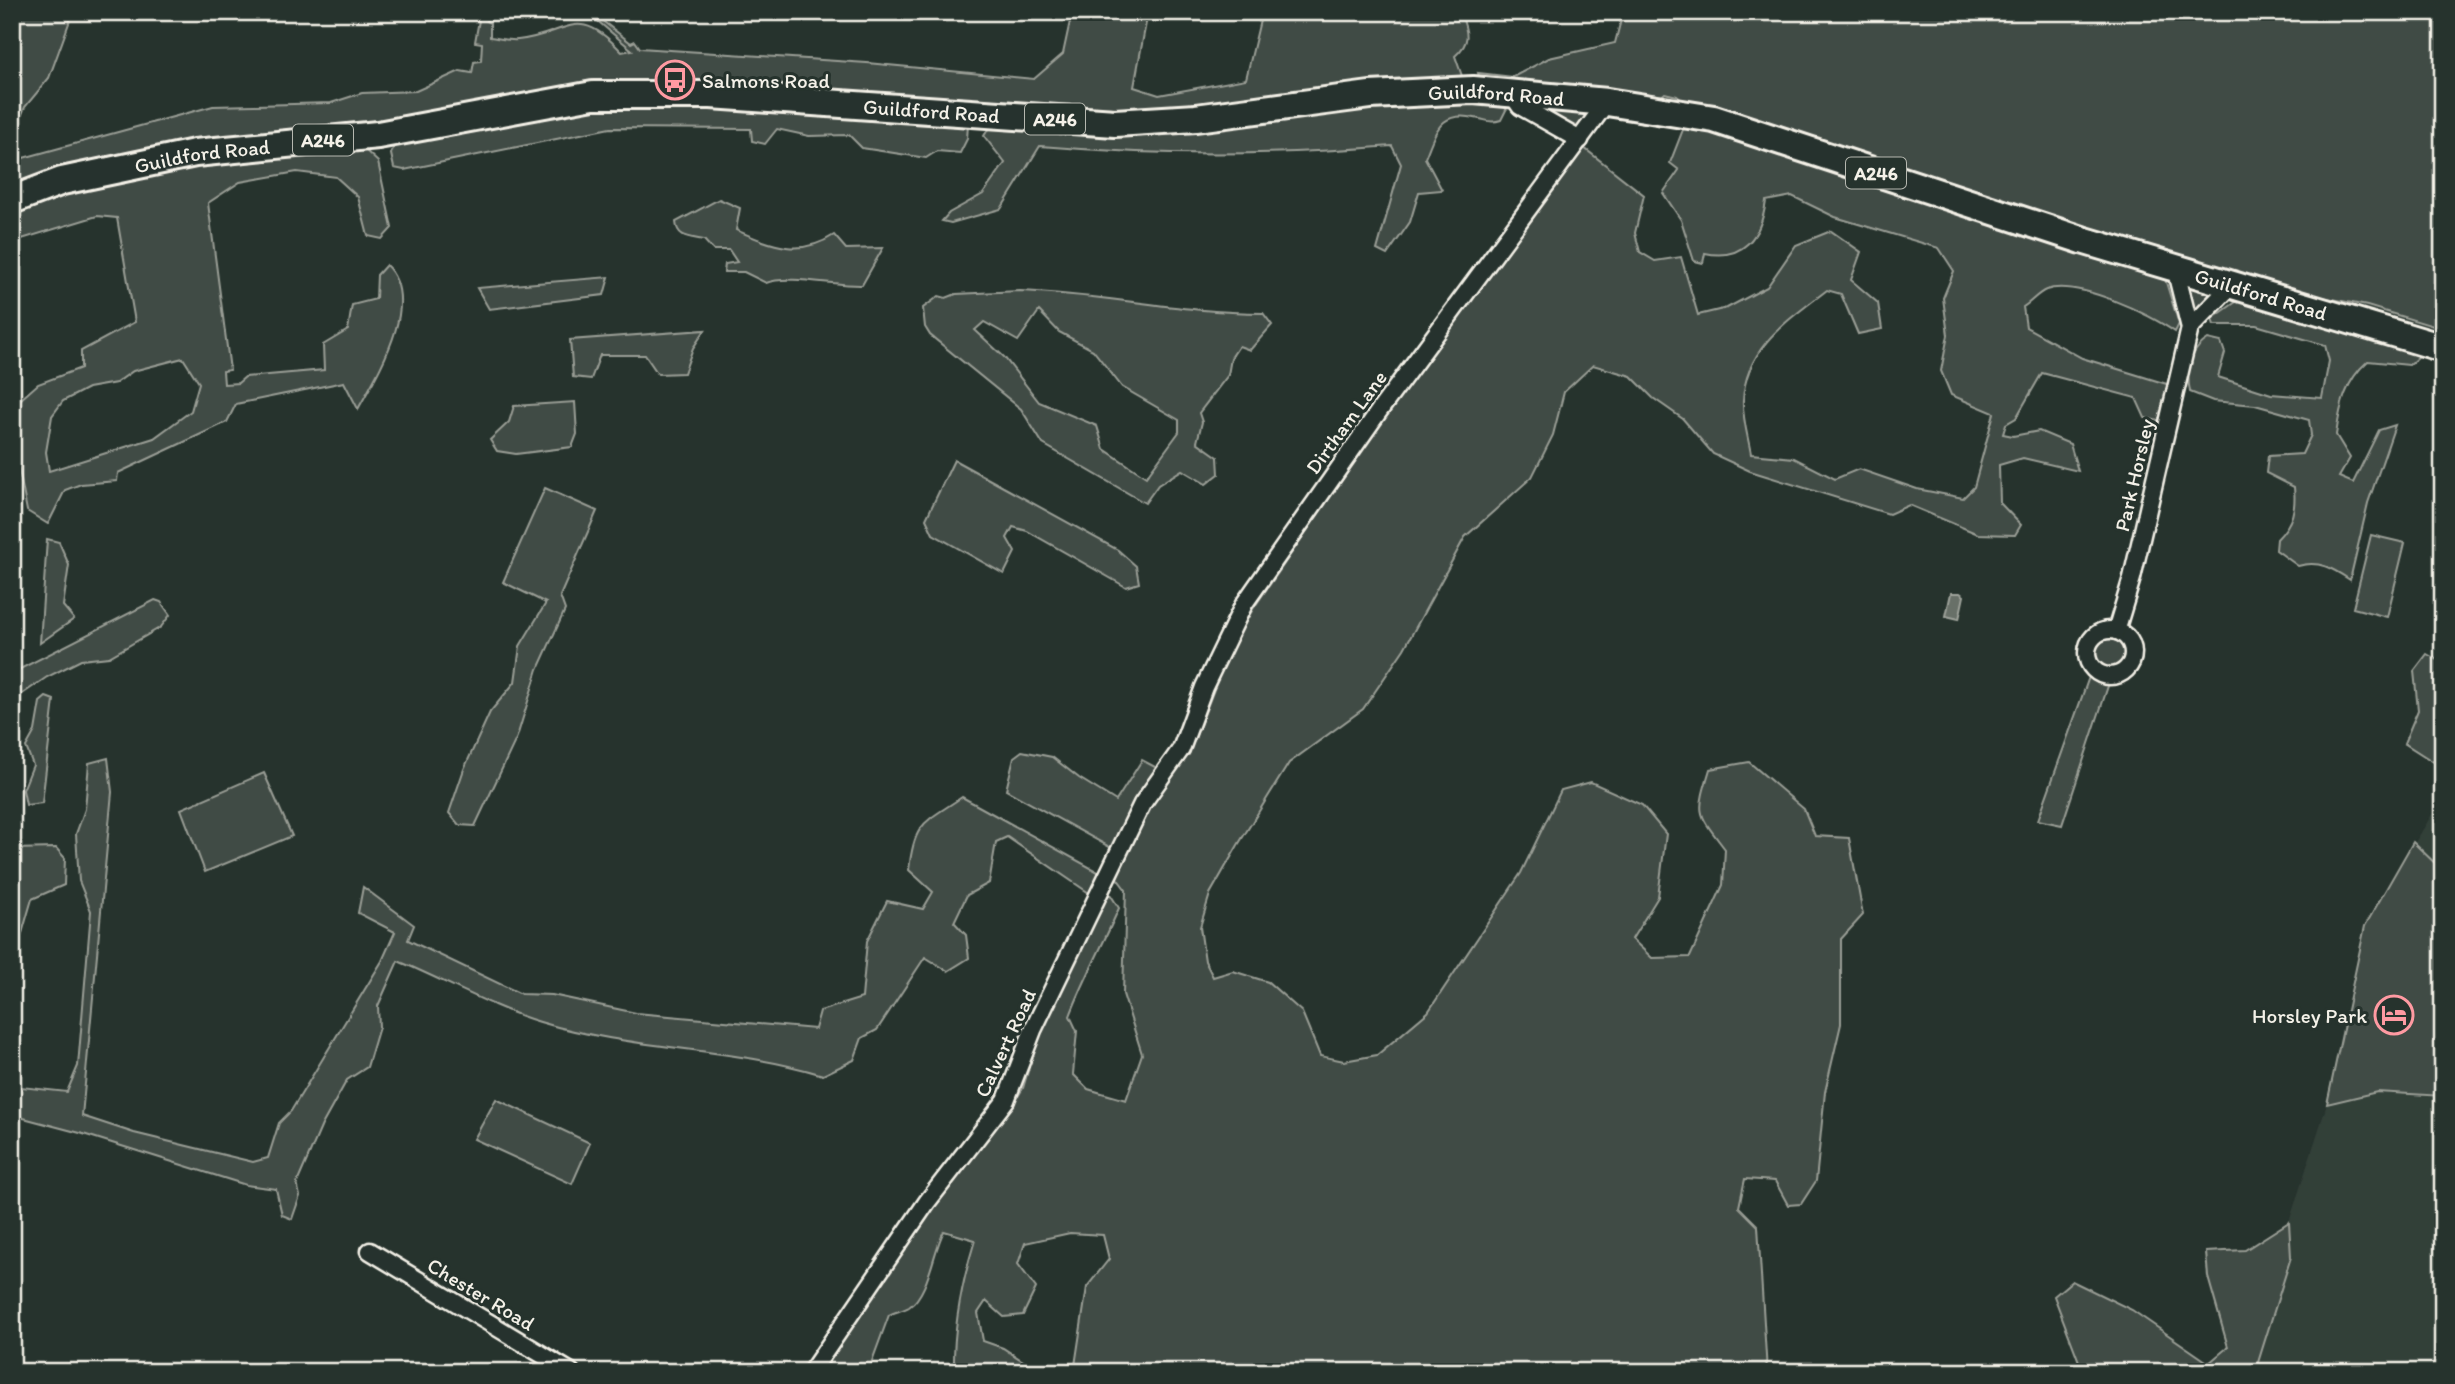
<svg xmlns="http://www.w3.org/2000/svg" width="2455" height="1384" font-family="Itim,sans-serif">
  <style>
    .built { fill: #333f39 }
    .green { fill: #414b45; stroke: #9a9e96; stroke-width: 2; fill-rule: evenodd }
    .water { fill: #676f68; stroke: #9fa39b; stroke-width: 2 }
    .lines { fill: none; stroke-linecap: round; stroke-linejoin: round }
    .street-casing { stroke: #f4f1e8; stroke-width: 21 }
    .primary-casing { stroke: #f4f1e8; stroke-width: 32 }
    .street { stroke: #26332d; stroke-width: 16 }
    .primary { stroke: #26332d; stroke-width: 26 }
    .labels { text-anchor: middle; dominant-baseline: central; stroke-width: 6; stroke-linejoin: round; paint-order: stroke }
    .shield { fill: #26332d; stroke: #b6b8b0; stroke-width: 2 }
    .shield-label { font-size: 19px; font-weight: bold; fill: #f4f1e8 }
    .poi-label { font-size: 21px; fill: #f4f1e8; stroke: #26332d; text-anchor: start }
    .street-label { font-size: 21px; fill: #f4f1e8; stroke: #26332d }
  </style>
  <rect width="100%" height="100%" fill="#26332d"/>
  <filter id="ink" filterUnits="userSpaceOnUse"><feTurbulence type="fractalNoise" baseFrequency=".0143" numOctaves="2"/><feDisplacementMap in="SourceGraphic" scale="14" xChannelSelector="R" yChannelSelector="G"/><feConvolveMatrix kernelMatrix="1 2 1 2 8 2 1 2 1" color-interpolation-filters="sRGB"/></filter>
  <g filter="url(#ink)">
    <path class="built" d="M2443 796V1372H2255L2291 1257 2289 1222 2327 1104 2365 926Z"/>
    <g class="green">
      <path d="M23 12H73L49 78 25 107 12 137V38Z"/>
      <path d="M461 12H491L486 21 490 23V37C499 38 509 41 518 40 570 34 576 3 622 52L632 50 587 12H591L631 43 635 41 640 48 867 63 1034 79 1063 54 1072 12H1148L1134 87 1159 95 1246 79 1262 12H1468L1461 14C1468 33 1471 42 1455 56L1462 76 1461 84 1133 118 714 89 12 193V161L213 106 331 103 362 93 416 91 460 71 472 73 474 62 481 61 482 43 475 42 479 20 461 16Z"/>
      <path d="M1623 12H2443V329L2367 306 2297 292 1684 102 1677 96 1665 93 1656 101 1480 80 1478 73 1513 77 1549 58 1615 43Z"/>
      <path d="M579 101 666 102 968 125 967 139 960 153 937 151 926 158 862 148 849 135 809 136 777 129 765 144 752 141 751 129 610 128 404 170 394 168 391 154 396 140Z"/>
      <path d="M1488 101 1507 108 1501 120C1492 123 1489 121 1480 119 1441 109 1437 128 1425 158L1442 190 1419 192 1410 222 1387 255 1377 250 1401 164 1392 146C1274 156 1158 156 1040 146L1001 209 951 223 942 221 949 213 983 194 1005 163 984 136 992 123Z"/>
      <path d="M1543 103 1593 110 1577 132 1541 110Z"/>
      <path d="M1700 123 2156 269 2165 279 2179 324 2175 332C2150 314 2077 279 2046 290 2038 293 2030 303 2023 307L2026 327 2082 358 2170 385 2159 421 2145 418 2136 398 2042 373 2016 418 2006 424 2003 434 2013 436 2039 431 2070 444 2078 471 2023 458 1999 465 2000 503 2021 525 2015 535 1978 534 1909 505 1889 514 1750 471 1713 454 1683 419 1653 398 1631 376 1593 365 1564 392 1553 435 1532 477 1465 537 1404 649 1363 709 1289 763 1238 845 1210 894 1200 927 1205 961 1213 977 1233 971 1268 982 1302 1012 1320 1056 1344 1061 1377 1055 1428 1012 1521 873 1561 790 1591 782 1642 805 1666 834 1658 897 1632 939 1652 958 1690 957 1723 885 1725 849C1697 812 1696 815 1710 769L1749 762 1804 809 1815 836 1849 838 1863 915 1841 939V1024L1825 1092 1816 1181 1801 1204 1788 1205 1775 1181 1745 1179 1739 1207 1758 1226 1767 1372H1074L1087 1287 1109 1259 1103 1235 1070 1233 1025 1243 1018 1264 1036 1288 1023 1315 1004 1317 986 1301 978 1313 983 1341 1003 1348 1029 1365 1026 1372H954C953 1328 962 1282 975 1240L944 1231C933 1251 929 1294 909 1307 904 1310 895 1312 889 1315L868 1372H820L926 1214 994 1124 1011 1108 1023 1088 1041 1027 1104 898 1110 894 1119 908C1103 945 1084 979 1070 1016L1077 1031 1073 1074 1088 1089 1126 1100 1142 1054 1123 994 1126 890 1117 878 1122 862 1176 762 1188 756 1229 651 1253 609 1445 330 1584 148 1644 195 1635 233 1640 252 1655 261 1681 257 1698 315 1727 308 1767 287 1796 245 1831 231 1861 252 1851 280 1878 303 1882 329 1858 334 1841 294 1827 290C1789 320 1746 346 1743 400 1742 417 1748 437 1751 454L1794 458 1835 479 1859 469 1917 489 1963 498 1974 487 1994 413 1951 395 1941 371 1948 335 1943 298 1954 271 1939 248 1835 217 1792 196 1766 201C1761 237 1743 261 1705 253L1703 263 1694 261 1681 220 1663 193 1679 170 1670 163 1684 127Z"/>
      <path d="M364 149 378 162 392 228 382 239 368 236 358 197 336 177 297 172 240 182 208 203 230 370 223 371 224 384 238 383 245 377 324 370 323 345 348 330 352 305 376 299 377 275 386 265C423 301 378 373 358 409L344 382 236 404 227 422 118 473 117 481 81 484 65 490 48 524 27 511 12 434V407L38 384 81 368V351L135 322 117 218 97 216 12 242V214C121 164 247 159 364 149ZM183 358 199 383 191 411 154 438 49 471 46 452 52 416 63 401 88 388 116 383 133 371Z"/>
      <path d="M719 199 740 208 736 230C771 245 799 258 834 235L846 249 883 248 862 285C836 286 788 274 766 283L744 272H724L725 264 737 262 729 250H713L704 240C690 237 677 238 676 222Z"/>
      <path d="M609 277 604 295 489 309 477 288Z"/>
      <path d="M2187 284 2219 287 2204 311 2193 310Z"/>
      <path d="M1020 291C1102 294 1181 313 1263 313L1272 325 1250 350 1239 346 1231 358 1228 375 1199 413 1202 422 1197 442 1218 457 1219 474 1206 484 1182 470 1158 485 1145 503 1043 444 1021 409 930 335 925 327 923 308 939 296 946 298 956 294ZM1039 311 1059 332 1093 350 1122 387 1179 420V432L1146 477 1104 449 1097 426 1039 402 1004 357 975 330 984 322 1018 341Z"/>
      <path d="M2240 299 2413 350 2419 356 2409 365 2368 361C2345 381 2340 406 2336 435L2350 458 2339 477 2353 483 2379 430 2395 425 2368 503 2350 580C2332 568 2319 560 2298 566L2276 550 2277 539C2293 523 2296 509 2294 487L2266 473 2268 456 2302 454 2311 435 2309 420 2255 405 2213 401 2190 392C2186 371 2189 351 2208 339L2221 342 2225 353 2218 377 2271 394 2322 398 2329 361 2325 345 2256 325H2214L2212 319Z"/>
      <path d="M705 330 693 348 684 373 658 374 645 355H600L591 379 573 377 570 340Z"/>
      <path d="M575 402 577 434 572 447 516 454 497 451 490 440 509 422 514 406Z"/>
      <path d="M954 460 1118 550 1136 566 1139 583 1126 587 1027 531 1013 527 1007 538 1015 552 1004 574 933 534 926 519Z"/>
      <path d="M545 488 597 511 560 596 565 610 538 669 517 737 475 826 459 825 449 813 464 769 490 712 515 682 520 646 546 603 503 582Z"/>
      <path d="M2371 535 2405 543 2387 617 2353 608Z"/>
      <path d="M47 539 59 542 69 565 63 606 74 619 40 643Z"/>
      <path d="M155 600 161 602 170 615 161 627 109 657 81 660 47 677 12 701V673Z"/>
      <circle cx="2109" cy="654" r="16"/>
      <path d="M2427 654 2443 663V768L2404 743 2418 710 2414 671Z"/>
      <path d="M2089 677 2109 683 2062 825 2038 820Z"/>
      <path d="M46 697 54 700 42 803 26 805 23 790 33 765 26 747 35 731 40 702Z"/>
      <path d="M1022 751 1052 757 1079 778 1116 801 1142 760 1157 768 1113 849 1006 790 1014 757Z"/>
      <path d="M108 758 112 792 82 1116 134 1133 253 1162 268 1158 279 1123 291 1111 382 961 395 932 358 913 363 887 414 925 408 940 521 994 552 995 636 1013 815 1029 820 1011 862 998 867 941 887 901 923 909 933 892 909 870C914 822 924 823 962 797L1100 873 1092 895 1007 837 996 842 989 883 967 895 954 922 966 935 969 958 948 971 925 957 877 1030 862 1038 854 1060 823 1075C731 1047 632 1050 540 1022 493 1008 444 980 398 961L378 1006 379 1027 367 1067 347 1080 322 1125 297 1183 300 1196 292 1219 282 1215 276 1189 246 1185 80 1133 12 1115V1086L67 1092 78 1066 91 911 79 881 76 834 85 809 89 763Z"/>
      <path d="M264 773 292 836 205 872 181 809Z"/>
      <path d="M2413 842 2443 871V1096L2377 1092 2327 1104 2365 926Z"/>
      <path d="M56 848 65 858 64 885 32 899 12 968V849Z"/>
      <path d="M496 1099 590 1143 572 1184 474 1139Z"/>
      <path d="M2289 1222 2291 1257 2255 1372H2083L2054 1296 2072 1281 2132 1310 2209 1363 2228 1347 2208 1277 2206 1252 2245 1250Z"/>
    </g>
    <path class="water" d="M1951 593H1960L1964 596 1959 619 1946 616Z"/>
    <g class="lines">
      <defs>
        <g id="street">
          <path d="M1512 94 1520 106 1580 140"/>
          <path d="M2178 269V280L2190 328"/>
          <circle cx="2110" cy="653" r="23"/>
          <path d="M2116 631 2132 578 2190 328 2232 285"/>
          <path d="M370 1251 571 1372"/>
          <path d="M811 1372 927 1202 1006 1100 1033 1030 1142 804 1181 749 1204 687 1244 604 1379 411 1607 102"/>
        </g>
        <g id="primary">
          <path id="s1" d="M12 200 62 181 195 153 378 135 593 95H711L1115 123 1196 118 1370 95 1473 90 1607 102 1714 119 2082 240 2443 348"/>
        </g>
      </defs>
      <use href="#street" class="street-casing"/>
      <use href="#primary" class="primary-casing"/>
      <use href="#street" class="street"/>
      <use href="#primary" class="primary"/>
    </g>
  </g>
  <defs>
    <symbol id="bus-ring" viewBox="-11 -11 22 22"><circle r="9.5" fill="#26332d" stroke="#ff9aa2" stroke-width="1.5"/><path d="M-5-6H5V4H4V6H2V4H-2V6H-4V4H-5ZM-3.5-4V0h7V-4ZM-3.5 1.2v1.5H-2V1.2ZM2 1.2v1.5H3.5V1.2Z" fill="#ff9aa2"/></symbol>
    <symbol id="hotel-ring" viewBox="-11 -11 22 22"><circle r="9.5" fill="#26332d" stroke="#ff9aa2" stroke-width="1.5"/><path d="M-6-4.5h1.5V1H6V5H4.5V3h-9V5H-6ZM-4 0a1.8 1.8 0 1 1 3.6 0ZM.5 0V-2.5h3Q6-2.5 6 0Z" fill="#ff9aa2"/></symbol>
  </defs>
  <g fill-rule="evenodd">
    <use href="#bus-ring" x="653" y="58" width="44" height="44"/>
    <use href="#hotel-ring" x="2372" y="993" width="44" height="44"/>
  </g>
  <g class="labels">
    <g class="shield">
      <rect x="1025" y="103.5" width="60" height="31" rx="5"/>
      <rect x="293" y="124.5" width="60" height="31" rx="5"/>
      <rect x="1846" y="157.5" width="60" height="31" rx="5"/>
    </g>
    <g class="shield-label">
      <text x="1055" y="119">A246</text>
      <text x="323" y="140">A246</text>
      <text x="1876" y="173">A246</text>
    </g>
    <g class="poi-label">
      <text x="702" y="80">Salmons Road</text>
      <text x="2367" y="1015" text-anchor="end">Horsley Park</text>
    </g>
    <g class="street-label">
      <text stroke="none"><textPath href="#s1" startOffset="1498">Guildford Road</textPath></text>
      <text stroke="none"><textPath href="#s1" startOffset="931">Guildford Road</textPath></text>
      <text stroke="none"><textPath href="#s1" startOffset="196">Guildford Road</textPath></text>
      <text stroke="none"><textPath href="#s1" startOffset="2292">Guildford Road</textPath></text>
      <text transform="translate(1346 422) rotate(-54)">Dirtham Lane</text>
      <text transform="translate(2134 475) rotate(-77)">Park Horsley</text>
      <text transform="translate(1005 1043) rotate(-65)">Calvert Road</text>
      <text transform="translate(481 1294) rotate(31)">Chester Road</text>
    </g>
  </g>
  <rect width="2455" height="1384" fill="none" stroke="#26332d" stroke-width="42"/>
  <rect x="21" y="21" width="2413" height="1342" fill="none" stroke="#f4f1e8" stroke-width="2.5" filter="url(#ink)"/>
</svg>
